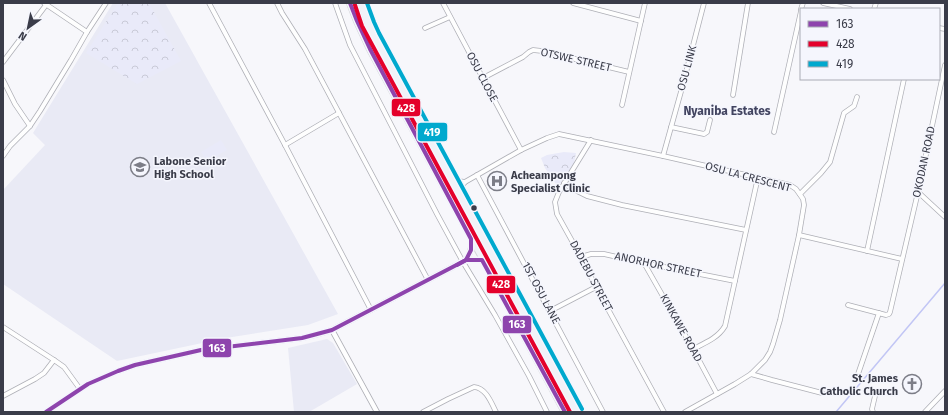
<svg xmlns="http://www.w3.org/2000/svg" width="948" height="415" font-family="'Fira Sans',sans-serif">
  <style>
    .built { fill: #e9eaf5 }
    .park { fill: url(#park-crowns) }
    .pitch { fill: #e9eaf9 }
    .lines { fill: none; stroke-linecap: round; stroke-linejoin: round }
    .stream { stroke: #c2c6f5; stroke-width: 1.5 }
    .minor-casing { stroke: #aeafb6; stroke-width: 5.5 }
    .tertiary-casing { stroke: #aeafb6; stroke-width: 6 }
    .primary-casing { stroke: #d4d5d9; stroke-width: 8 }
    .minor { stroke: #fefefe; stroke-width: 4 }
    .tertiary { stroke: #fefefe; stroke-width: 4.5 }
    .primary { stroke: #f1f2f8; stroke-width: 6 }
    .bus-1-casing { stroke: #f5f6fd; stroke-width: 7 }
    .bus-2-casing { stroke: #f5f6fd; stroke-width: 7 }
    .bus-3-casing { stroke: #f5f6fd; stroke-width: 7 }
    .bus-1 { stroke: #8e44ad; stroke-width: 4 }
    .bus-2 { stroke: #e4002b; stroke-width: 4 }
    .bus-3 { stroke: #00a9ce; stroke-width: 4 }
    .bus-dot { fill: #3a3c49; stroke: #f5f6fd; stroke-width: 1.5 }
    .labels { text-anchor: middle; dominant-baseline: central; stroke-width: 3; stroke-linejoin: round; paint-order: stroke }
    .street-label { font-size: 11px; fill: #3a3c49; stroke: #f5f6fd }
    .poi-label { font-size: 11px; font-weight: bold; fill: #3a3c49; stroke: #f5f6fd; text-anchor: start }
    .neighbourhood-label { font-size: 12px; font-weight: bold; fill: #424460; stroke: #f5f6fd }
    .line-badge { stroke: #f5f6fd; stroke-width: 1.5 }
    .badge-label { font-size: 11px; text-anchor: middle; font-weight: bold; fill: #fff }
  </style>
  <defs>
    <pattern id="park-crowns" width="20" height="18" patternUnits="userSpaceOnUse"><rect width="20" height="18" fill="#e9eaf9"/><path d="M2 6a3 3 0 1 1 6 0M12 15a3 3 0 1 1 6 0" fill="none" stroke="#c9cad7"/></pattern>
  </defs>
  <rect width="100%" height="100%" fill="#f7f7fb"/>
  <g class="built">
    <path d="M113 3H165L338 314 308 325 226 338 117 361 3 284V190L45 145 33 133Z"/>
    <path d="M327 339 333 343 357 384 309 412H294L288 348Z"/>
  </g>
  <g class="park">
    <path d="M118 3H149L181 61 137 84 86 53Z"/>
    <path d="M564 152 576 153 574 163 558 187 545 168 541 158 547 155Z"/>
  </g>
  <path class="pitch" d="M221 140 227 150 207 161 201 152Z"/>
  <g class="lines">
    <path class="stream" d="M836 412 945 283"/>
    <defs>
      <g id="minor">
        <path d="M44 3 87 32"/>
        <path d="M209 3 285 145 371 310"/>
        <path d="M277 3 282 13 305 49 428 280"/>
        <path d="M335 3 350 45 437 214 463 262 495 315 529 376 547 412"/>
        <path d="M443 3 521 150"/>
        <path d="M573 3 641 21"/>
        <path d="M823 3 850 9"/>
        <path d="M801 9 803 3"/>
        <path d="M874 9 876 3"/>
        <path d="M425 28 450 17"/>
        <path d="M939 28 945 29"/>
        <path d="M3 62 46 5"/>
        <path d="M483 78 523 57 529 52 533 50 542 51 629 72"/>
        <path d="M3 80 15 104 30 126"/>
        <path d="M733 95 748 3"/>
        <path d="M622 105 645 3"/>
        <path d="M671 127 704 134 707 132 710 120"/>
        <path d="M774 132 801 11"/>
        <path d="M591 140 559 192 555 202 557 214 581 257 596 287 664 412"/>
        <path d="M285 145 339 113"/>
        <path d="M3 156 10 146 30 126 40 111 71 60 87 32 106 3"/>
        <path d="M663 156 682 88 704 3"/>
        <path d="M477 175 603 412"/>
        <path d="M452 180 465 182"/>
        <path d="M564 183 571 188 587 196 622 205 746 230"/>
        <path d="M458 191 465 182 521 150 547 138 559 134 663 156 790 185 796 189 803 199 804 205 799 235 780 320 773 344 770 352 765 360 751 374 735 384 685 412"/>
        <path d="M918 192 945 217"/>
        <path d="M800 194 821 173 830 162 844 113 854 106 857 97"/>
        <path d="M799 235 902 259"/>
        <path d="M867 251 904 79"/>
        <path d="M581 257 591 254H604L644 263 735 281"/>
        <path d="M644 263 693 349 717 394"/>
        <path d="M848 305 886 315 889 314 890 312 918 192 945 65"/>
        <path d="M550 311 596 287"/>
        <path d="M3 327 54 360 64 367 80 389"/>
        <path d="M693 349C705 343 718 338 725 326L758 177"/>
        <path d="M751 374 772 380 822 393"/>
        <path d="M857 377 879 313"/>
        <path d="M872 392 875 395V396L872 409 873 412"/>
        <path d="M3 396 35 379 44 373 54 360"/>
        <path d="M423 412 448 399 474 387C486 388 491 402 496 412"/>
        <path d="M925 412 945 391"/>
      </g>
      <g id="tertiary">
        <path d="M466 260C471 253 472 247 471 239"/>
        <path d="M332 330 377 412"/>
        <path d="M46 412 88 384 118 371 135 365 201 350 302 338 318 334 332 330 466 260H482"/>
      </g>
      <g id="primary">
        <path d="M350 3 357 21 370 49 565 412"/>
        <path d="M361 3 368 24 374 36 577 412"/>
      </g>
    </defs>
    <use href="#minor" class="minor-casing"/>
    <use href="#tertiary" class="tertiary-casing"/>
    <use href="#primary" class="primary-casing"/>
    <use href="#minor" class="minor"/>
    <use href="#tertiary" class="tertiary"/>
    <use href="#primary" class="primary"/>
    <defs>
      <g id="bus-1">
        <path d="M457 265 466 260H482L565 412"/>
        <path d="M46 412 88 384 118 371 135 365 201 350 302 338 332 330 466 260 471 250V239L370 49 357 21 350 3"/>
      </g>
      <path id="bus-2" d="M355 5 362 26 369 39 570 412"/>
      <path id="bus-3" d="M367 3 374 22 379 33 582 409"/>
    </defs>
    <use href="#bus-1" class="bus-1-casing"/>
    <use href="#bus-2" class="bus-2-casing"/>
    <use href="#bus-3" class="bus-3-casing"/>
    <use href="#bus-1" class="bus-1"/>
    <use href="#bus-2" class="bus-2"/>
    <use href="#bus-3" class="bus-3"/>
  </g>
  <defs>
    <symbol id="school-ring" viewBox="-11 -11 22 22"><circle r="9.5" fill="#f5f6fd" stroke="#7c7d87" stroke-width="1.5"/><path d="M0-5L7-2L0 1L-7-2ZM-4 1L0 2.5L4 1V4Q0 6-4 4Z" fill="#7c7d87"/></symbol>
    <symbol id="hospital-ring" viewBox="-11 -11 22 22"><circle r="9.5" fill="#f5f6fd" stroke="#7c7d87" stroke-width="1.5"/><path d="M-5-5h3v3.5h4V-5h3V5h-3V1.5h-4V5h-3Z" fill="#7c7d87"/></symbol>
    <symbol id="church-ring" viewBox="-11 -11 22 22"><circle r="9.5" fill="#f5f6fd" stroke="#7c7d87" stroke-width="1.5"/><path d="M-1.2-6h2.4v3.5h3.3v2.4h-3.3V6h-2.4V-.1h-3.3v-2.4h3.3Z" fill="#7c7d87"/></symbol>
  </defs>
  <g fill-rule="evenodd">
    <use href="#school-ring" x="129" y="156" width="22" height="22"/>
    <use href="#hospital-ring" x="486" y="170" width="22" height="22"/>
    <use href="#church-ring" x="901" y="373" width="22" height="22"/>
  </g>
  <circle class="bus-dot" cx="474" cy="208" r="3.5"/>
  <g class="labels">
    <g class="street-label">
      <text transform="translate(576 60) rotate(13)">OTSWE STREET</text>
      <text transform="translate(687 68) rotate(-75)">OSU LINK</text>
      <text transform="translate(482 77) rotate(62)">OSU CLOSE</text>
      <text transform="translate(924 162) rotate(-78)">OKODAN ROAD</text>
      <text transform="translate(748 177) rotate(15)">OSU LA CRESCENT</text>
      <text transform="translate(658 265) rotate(12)">ANORHOR STREET</text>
      <text transform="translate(591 276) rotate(62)">DADEBU STREET</text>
      <text transform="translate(541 293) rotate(62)">1ST OSU LANE</text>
      <text transform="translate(681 328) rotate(61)">KINKAWE ROAD</text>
    </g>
    <g class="poi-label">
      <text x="154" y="161">Labone Senior<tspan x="154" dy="13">High School</tspan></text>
      <text x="511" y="175">Acheampong<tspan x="511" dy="13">Specialist Clinic</tspan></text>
      <text x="898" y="378" text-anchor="end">St. James<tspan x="898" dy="13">Catholic Church</tspan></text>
    </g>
    <g class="neighbourhood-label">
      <text x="727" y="111">Nyaniba Estates</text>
    </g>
  </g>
  <g class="line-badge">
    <rect x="391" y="98" width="30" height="19" rx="4" fill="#e4002b"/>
    <rect x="417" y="122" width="31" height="20" rx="4" fill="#00a9ce"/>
    <rect x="486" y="275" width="30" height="19" rx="4" fill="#e4002b"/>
    <rect x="502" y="315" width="30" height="19" rx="4" fill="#8e44ad"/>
    <rect x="202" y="338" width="30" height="20" rx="4" fill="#8e44ad"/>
  </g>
  <g class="badge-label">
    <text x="406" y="112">428</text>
    <text x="432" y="136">419</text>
    <text x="501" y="288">428</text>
    <text x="517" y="328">163</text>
    <text x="217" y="352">163</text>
  </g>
  <rect width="948" height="415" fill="none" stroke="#3a3c49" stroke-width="8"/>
  <rect x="800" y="8" width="140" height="72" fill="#f5f6fd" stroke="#aaacb5"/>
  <rect x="808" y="21" width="20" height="6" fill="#8e44ad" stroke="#aaacb5"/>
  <text x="836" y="28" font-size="12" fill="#3a3c49">163</text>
  <rect x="808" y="41" width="20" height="6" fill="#e4002b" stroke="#aaacb5"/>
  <text x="836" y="48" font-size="12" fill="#3a3c49">428</text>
  <rect x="808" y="61" width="20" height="6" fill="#00a9ce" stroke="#aaacb5"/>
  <text x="836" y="68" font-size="12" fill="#3a3c49">419</text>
  <g transform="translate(28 28) rotate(213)" stroke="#f5f6fd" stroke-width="3" paint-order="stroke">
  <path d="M0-3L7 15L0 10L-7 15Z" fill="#3a3c49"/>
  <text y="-6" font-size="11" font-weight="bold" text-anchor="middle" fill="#3a3c49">N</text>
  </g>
</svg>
